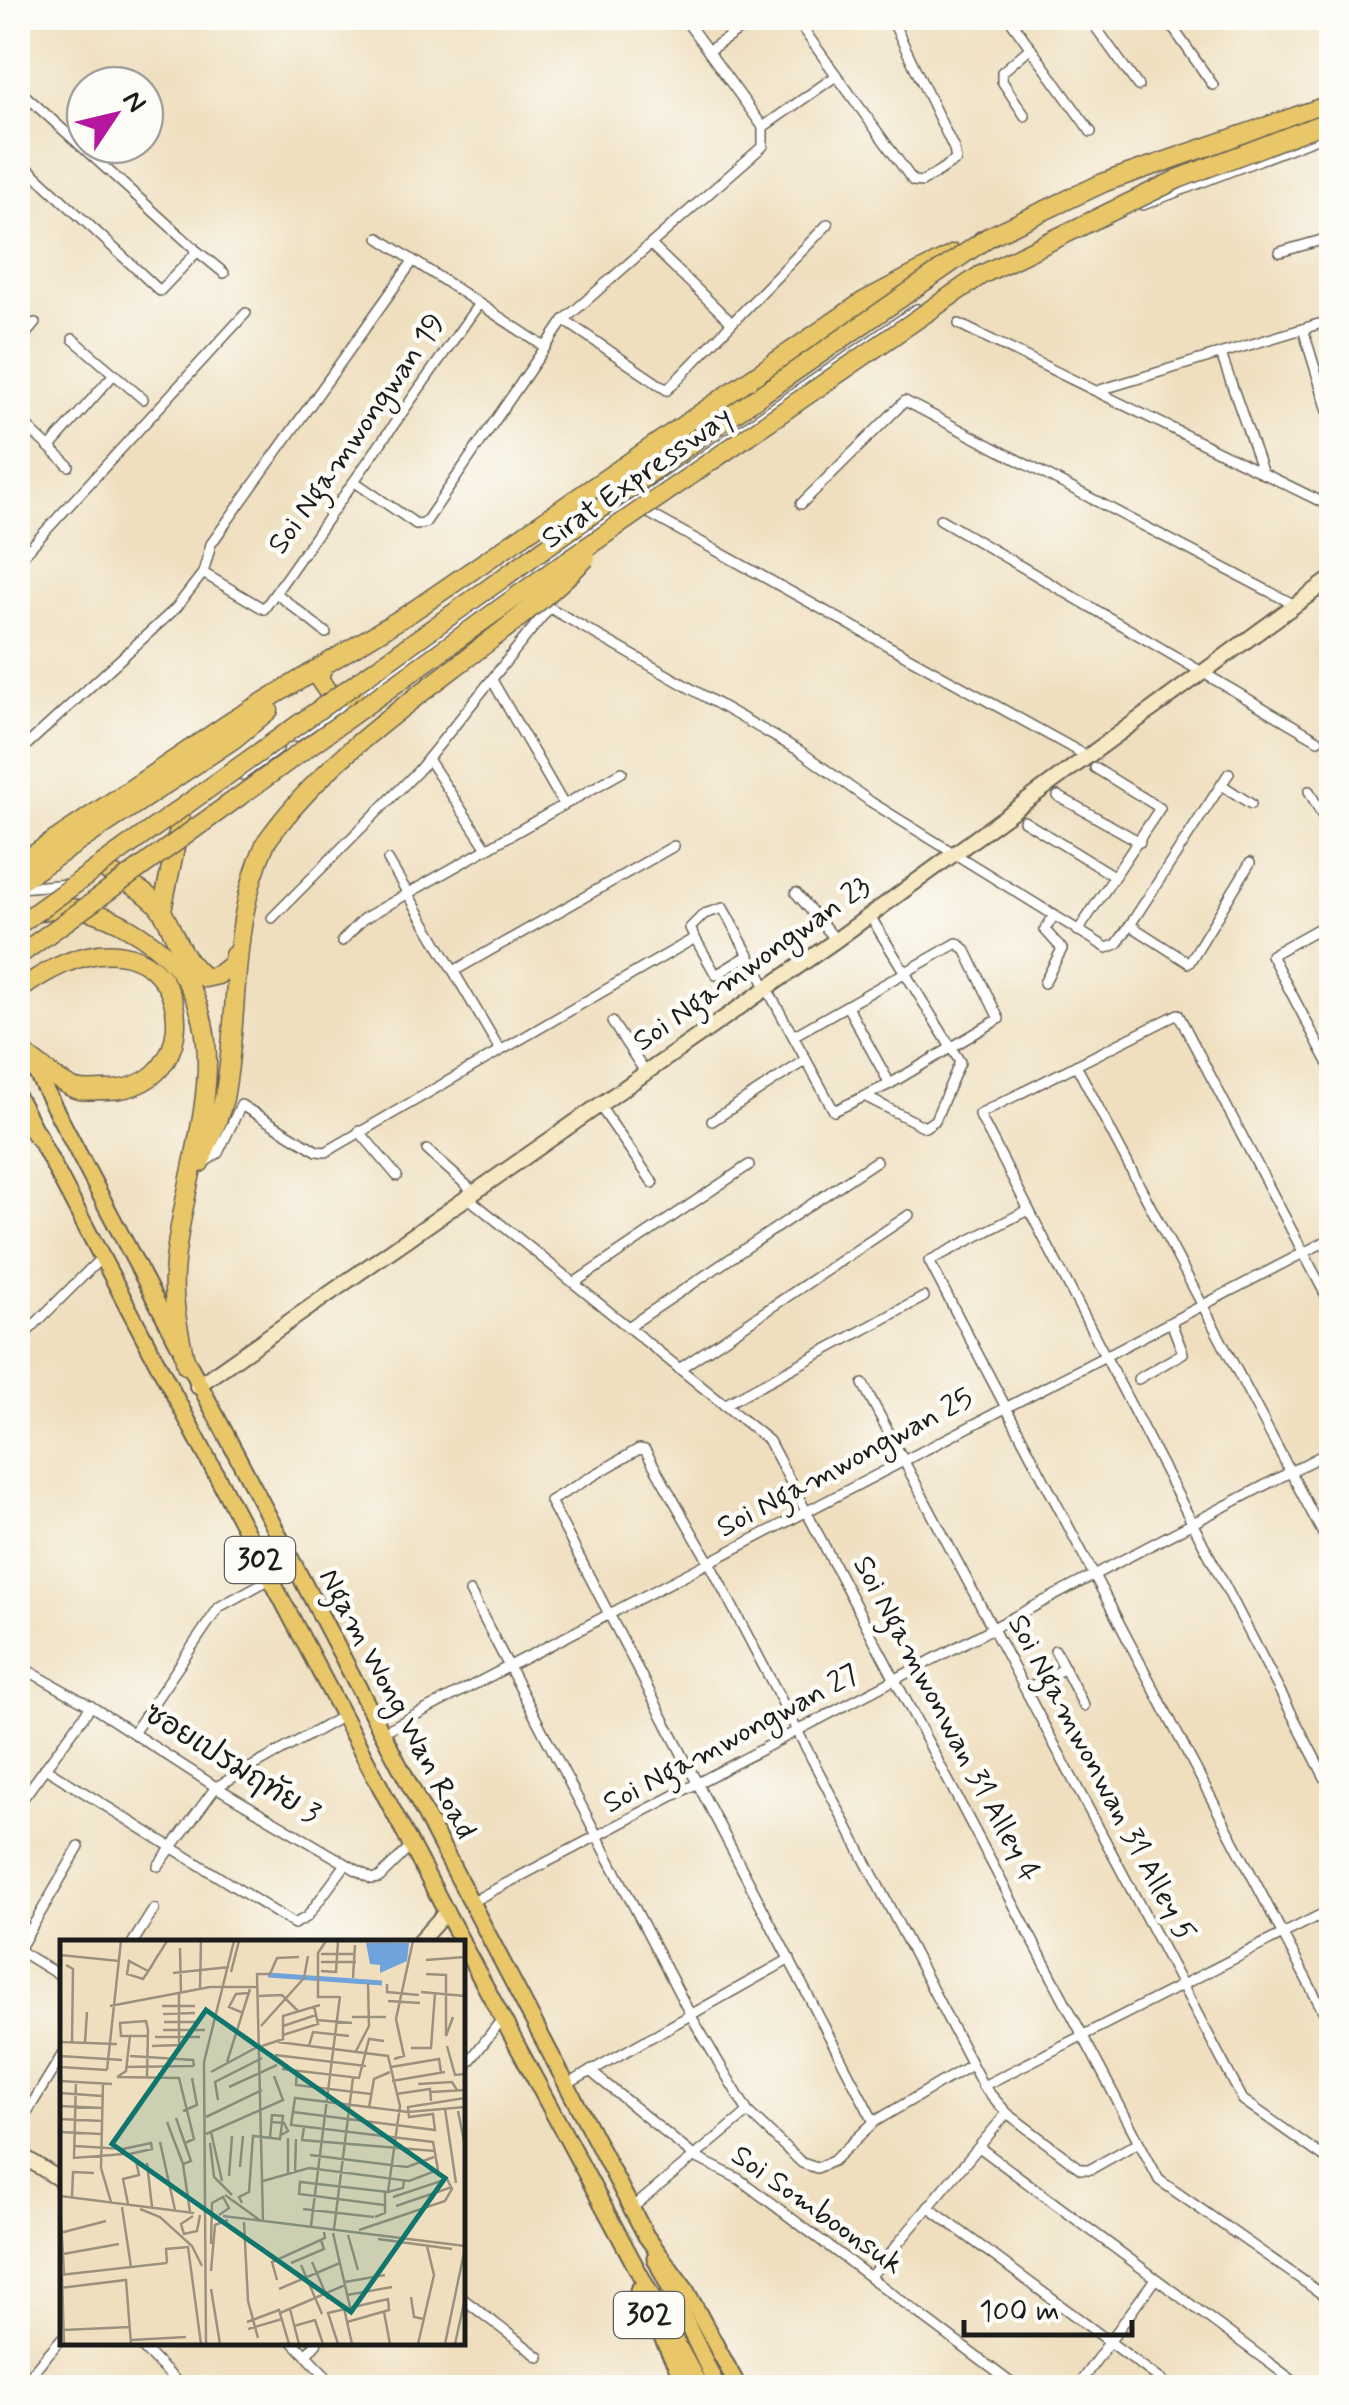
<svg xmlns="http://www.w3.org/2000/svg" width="1349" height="2405" font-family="Mynerve,'Playpen Sans Thai',sans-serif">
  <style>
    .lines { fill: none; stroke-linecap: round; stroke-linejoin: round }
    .street-casing { stroke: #666055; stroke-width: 12 }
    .secondary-casing { stroke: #666055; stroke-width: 18 }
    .primary-casing { stroke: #666055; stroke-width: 19 }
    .highway-casing { stroke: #666055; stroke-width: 21 }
    .street { stroke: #fff; stroke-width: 9 }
    .secondary { stroke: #f6e9c3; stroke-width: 14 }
    .primary { stroke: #e9c769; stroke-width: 15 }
    .highway { stroke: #e9c769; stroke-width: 18 }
    .highway-bridge-casing { stroke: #666055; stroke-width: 21; stroke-linecap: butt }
    .highway-bridge { stroke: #e9c769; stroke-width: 18 }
    .labels { text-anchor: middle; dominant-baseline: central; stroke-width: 9; stroke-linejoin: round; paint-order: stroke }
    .shield { fill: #fdfcf7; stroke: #605f5e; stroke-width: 2.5 }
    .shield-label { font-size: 28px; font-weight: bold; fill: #1c1c1c }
    .street-label { font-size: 30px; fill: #1c1c1c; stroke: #fdfcf7 }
    .inset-river { fill: none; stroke: #70a3dc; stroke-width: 5 }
    .inset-road { fill: none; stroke: #9b917e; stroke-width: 2.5 }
    .view { fill: #0f766e; fill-opacity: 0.15; stroke: #0f766e; stroke-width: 5 }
    .inset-edge { fill: none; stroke: #1c1c1c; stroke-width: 5 }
  </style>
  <rect width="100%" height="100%" fill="#fdfcf7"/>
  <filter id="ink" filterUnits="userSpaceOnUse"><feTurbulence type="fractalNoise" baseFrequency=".01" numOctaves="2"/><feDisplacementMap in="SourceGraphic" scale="20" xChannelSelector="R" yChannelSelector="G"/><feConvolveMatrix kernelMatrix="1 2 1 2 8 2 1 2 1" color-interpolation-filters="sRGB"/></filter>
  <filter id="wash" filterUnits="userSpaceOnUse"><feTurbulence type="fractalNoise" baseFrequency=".0048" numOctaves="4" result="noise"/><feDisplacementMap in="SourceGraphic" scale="40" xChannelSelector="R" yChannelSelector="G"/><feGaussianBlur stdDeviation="2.25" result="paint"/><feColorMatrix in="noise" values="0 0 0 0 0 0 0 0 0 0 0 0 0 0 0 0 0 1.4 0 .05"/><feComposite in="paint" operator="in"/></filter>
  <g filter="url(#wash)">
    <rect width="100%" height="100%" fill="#efdfbf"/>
  </g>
  <g filter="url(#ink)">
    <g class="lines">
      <defs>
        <g id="street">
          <path d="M795 18 913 181 922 182 956 160 954 149 891 18"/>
          <path d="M1009 18 1091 132"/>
          <path d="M1089 18 1138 86"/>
          <path d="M1166 18 1213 85"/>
          <path d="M708 51 742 28"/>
          <path d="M18 89 194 248 195 254 160 291 18 159"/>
          <path d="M1025 116 1002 81V72L1030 48"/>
          <path d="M763 127 836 76"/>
          <path d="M1143 205 1332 132"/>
          <path d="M379 238 545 347"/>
          <path d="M651 245 731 322"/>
          <path d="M197 251 224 273"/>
          <path d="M1280 252 1332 237"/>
          <path d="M564 320 667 390 828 224"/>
          <path d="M959 324 1332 507"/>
          <path d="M1303 329 1332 424"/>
          <path d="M73 339 114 374"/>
          <path d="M18 343 35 323"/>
          <path d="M1221 354 1263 474"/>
          <path d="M1100 390 1332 320"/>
          <path d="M18 418 69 466"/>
          <path d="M50 447 114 374 143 399"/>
          <path d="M355 482 416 524 425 523 564 320 763 146V127L684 18"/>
          <path d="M801 504 905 401 1295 605"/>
          <path d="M643 510 1085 755"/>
          <path d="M940 519 1318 740"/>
          <path d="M18 561 246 313"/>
          <path d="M203 573 211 544 413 261"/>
          <path d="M276 593 326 633"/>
          <path d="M536 600 800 751 871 802 1107 948 1117 944 1130 925 1229 773"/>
          <path d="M492 680 564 805"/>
          <path d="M295 737 917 309"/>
          <path d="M18 753 176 608 203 573 264 609 478 305"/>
          <path d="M428 759 486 847"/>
          <path d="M242 775 278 749"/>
          <path d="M1222 785 1251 804"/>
          <path d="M1309 791 1332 833"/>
          <path d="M1058 796 1140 842"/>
          <path d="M1024 821 1112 875"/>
          <path d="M388 860 500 1050"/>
          <path d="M18 888 69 884"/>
          <path d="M796 893 836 940"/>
          <path d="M272 918 418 771 549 608"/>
          <path d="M1332 921 1271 955 1332 1070"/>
          <path d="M1130 925 1189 963 1250 863"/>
          <path d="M1078 931 1160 808 1095 768"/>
          <path d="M695 938 716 975 749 955"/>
          <path d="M342 941 363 919 622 772"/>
          <path d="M454 971 674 846"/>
          <path d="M1044 983 1062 949 1045 930 1054 915"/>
          <path d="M847 1006 890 1084"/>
          <path d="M612 1022 645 1072"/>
          <path d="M1076 1065 1332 1551"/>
          <path d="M866 1097 925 1127 935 1120 960 1062 870 916"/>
          <path d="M599 1105 653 1183"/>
          <path d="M712 1121 806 1060"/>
          <path d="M359 1131 397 1176"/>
          <path d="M427 1150 473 1191"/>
          <path d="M205 1162 218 1153 241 1105 317 1151 326 1152 695 938 690 928 704 914 723 908 834 1111 890 1084 999 1019 965 949 957 943 793 1036"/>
          <path d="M466 1196 769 1441 1159 2180 1332 2301"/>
          <path d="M1028 1210 929 1261 1332 2028"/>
          <path d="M574 1283 749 1165"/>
          <path d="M1332 1307 1178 1014 979 1114 1332 1791"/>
          <path d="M628 1327 876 1161"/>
          <path d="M18 1341 102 1257"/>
          <path d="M679 1369 909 1215"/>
          <path d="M1138 1379 1183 1353 1171 1322"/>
          <path d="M863 1384 1243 2100 1332 2163"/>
          <path d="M724 1405 924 1297"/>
          <path d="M470 1592 691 2016 748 2112 802 2163 817 2168 833 2161 874 2122 969 2066"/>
          <path d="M1055 1650 1084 1706"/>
          <path d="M18 1665 91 1706 216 1787 372 1879 379 1878 411 1846"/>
          <path d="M1026 1689 1065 1668"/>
          <path d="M134 1732 219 1607 270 1579"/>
          <path d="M381 1733 1332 1238"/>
          <path d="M45 1768 294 1924 307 1917 346 1864"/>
          <path d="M18 1805 91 1706"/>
          <path d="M158 1866 216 1787 343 1716"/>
          <path d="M471 1902 1332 1450"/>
          <path d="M133 1942 154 1909"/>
          <path d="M18 1950 62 1977"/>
          <path d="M18 1951 79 1847"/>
          <path d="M462 2071 502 2019"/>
          <path d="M590 2071 695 2157 739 2179 1018 2388"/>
          <path d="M566 2085 790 1959"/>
          <path d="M983 2086 1332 1909"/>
          <path d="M874 2122 550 1501 639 1449 645 1450 709 1562 983 2086 1007 2113 1081 2169H1091L1137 2143"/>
          <path d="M18 2127 62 2055"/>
          <path d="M979 2147 1303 2388"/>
          <path d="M928 2207 1172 2388"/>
          <path d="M631 2209 748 2112"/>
          <path d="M870 2277 1007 2113"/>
          <path d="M462 2298 539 2357"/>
          <path d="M137 2342 182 2388"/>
          <path d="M293 2342 338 2388"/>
          <path d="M306 2355 317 2342"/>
          <path d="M18 2368 39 2388"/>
          <path d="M28 2377 62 2338"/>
          <path d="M1076 2388 1155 2279"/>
        </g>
        <g id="secondary">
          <path d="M197 1386 836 940 1332 578"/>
          <path d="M419 1942 446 1912"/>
          <path d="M18 2153 62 2181"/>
        </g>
        <g id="primary">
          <path d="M18 1038 646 2236 686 2290 739 2388"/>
          <path d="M18 1098 462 1942"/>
          <path d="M462 1943 701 2388"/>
          <path d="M655 2258 718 2388"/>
          <path d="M638 2290 687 2388"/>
        </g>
        <g id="highway">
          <path d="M982 240 1105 182 1332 104"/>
          <path d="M322 669 319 679 332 698 355 695"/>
          <path d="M18 865 232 721 410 613 864 301 954 254"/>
          <path d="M106 871C125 882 152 893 163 913 178 939 180 958 205 978L218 975 232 964 234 955"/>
          <path d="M18 882 234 739 269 710"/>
          <path d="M162 910 181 819"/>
          <path d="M37 912C73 903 101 911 132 930 266 1008 181 1156 174 1274 172 1305 180 1335 186 1365"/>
          <path d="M18 991C188 866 228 1095 103 1090 94 1090 81 1092 73 1088 57 1081 42 1067 28 1057"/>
          <path d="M18 1111 38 1137"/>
          <path d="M200 1163C208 1142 219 1120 224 1098 241 1009 228 927 266 842"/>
        </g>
      </defs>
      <use href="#street" class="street-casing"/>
      <use href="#secondary" class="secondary-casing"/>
      <use href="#primary" class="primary-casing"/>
      <use href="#highway" class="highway-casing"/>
      <use href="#street" class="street"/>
      <use href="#secondary" class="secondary"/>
      <use href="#primary" class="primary"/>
      <use href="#highway" class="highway"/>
      <defs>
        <g id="highway-bridge">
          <path d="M266 842C349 725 486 659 586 558"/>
          <path d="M18 925 700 437 993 234"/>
          <path d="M18 956 552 571 981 275 1178 179 1332 120"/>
        </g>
      </defs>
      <use href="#highway-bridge" class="highway-bridge-casing"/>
      <use href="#highway-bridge" class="highway-bridge"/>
    </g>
  </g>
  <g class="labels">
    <g class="shield">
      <rect x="225" y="1537" width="70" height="46" rx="8"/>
      <rect x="614" y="2292" width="70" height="46" rx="8"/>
    </g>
    <g class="shield-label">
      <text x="260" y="1560">302</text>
      <text x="649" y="2315">302</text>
    </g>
    <g class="street-label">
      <text transform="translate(357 434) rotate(-55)">Soi Ngamwongwan 19</text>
      <text transform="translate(637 478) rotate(-35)">Sirat Expressway</text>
      <text transform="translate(752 964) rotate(-35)">Soi Ngamwongwan 23</text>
      <text transform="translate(845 1463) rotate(-28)">Soi Ngamwongwan 25</text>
      <text transform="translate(397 1704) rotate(62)">Ngam Wong Wan Road</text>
      <text transform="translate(946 1719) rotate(62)">Soi Ngamwonwan 31 Alley 4</text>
      <text transform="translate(731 1739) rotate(-28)">Soi Ngamwongwan 27</text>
      <text transform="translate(232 1764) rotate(32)">ซอยเปรมฤทัย 3</text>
      <text transform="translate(1101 1778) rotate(62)">Soi Ngamwonwan 31 Alley 5</text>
      <text transform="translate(817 2210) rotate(35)">Soi Somboonsuk</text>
    </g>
  </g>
  <g transform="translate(60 1940)">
    <rect width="405" height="405" fill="#efdfbf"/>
    <path d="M306 3H349L347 21 320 33V25L310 24Z" fill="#70a3dc"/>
    <path class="inset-river" d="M208 35 322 43"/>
    <path class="inset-road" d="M266 1 258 13V57H279M120 8 121 53M261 14H295M0 15 59 21M366 20 405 17M261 22H296M6 25 13 29 12 102M88 31 69 21 67 34 83 39 91 27 98 15 99 14 107 1M261 31 276 32 278 1M171 32 179 1M113 33 169 27M366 34 386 35V96L393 77M293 38 295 5M327 44V52L359 55M140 49 141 1M361 52 405 56M199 56 222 55 238 71M328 61 360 63M50 66 150 47H198M102 66H135M183 73 169 67 176 54 189 53M103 74 135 73M292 77H326M257 80 292 83M104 82H140M201 86 244 38 248 16M223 86 256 75M103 90H145M223 95 258 84 254 66M95 97H140M0 102 57 104M218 102 328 116 340 166 328 252M25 103 27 72M92 106 119 105V54M202 106 223 99V76L260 65M249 106 253 92 289 96M387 106 395 135 405 134M351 108H371L375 53M296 111 309 86 308 43M215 115 306 126M0 116 62 120M70 116 133 120 134 126M334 119 344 116 336 79 353 1M167 122 190 49M0 127 47 130M66 127 134 126M331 127 379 119 381 132M222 129 299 138 309 99 324 101M47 130 61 1M237 131 236 145 311 154M151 132 201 105M57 137 119 138 134 199 125 203M57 137 66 131 70 96M87 138 88 90 86 81 60 83 61 96H88M0 141 52 144M332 141 385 132M16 142 14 218 64 214M43 143 41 228 51 262M358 144 392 142 397 150M169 147 217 125M371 152 405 150M0 153 42 156M336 154 370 149 371 161M158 160 155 142 202 118M0 166 42 168M309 168 314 139 330 132M385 169 396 243M123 171 137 165 132 138M398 171 405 206M233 172 375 190 373 174 349 177 348 167 405 158M146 177 202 150M116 178 131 221 123 224 130 272M0 179 42 181M107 182 123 224M210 182 224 183 228 191 221 195M244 187 242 200 375 211M0 192 41 194M151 192 162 241M146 194 223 160 214 136M100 202 115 270M150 203 154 237 172 255M15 206 63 209 91 203 92 209 65 215M0 211V252M250 215 347 227 374 217M87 223 92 267M180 227 183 196M235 232 236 199M228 234V198M169 236 172 196M203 241 249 228 349 241 378 230 373 202 231 185 235 158 348 172 405 167M165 255 201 281M0 256 134 273M12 257 13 232 34 233M0 262 4 334M182 263 179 257 189 252 193 196 220 199 223 176 212 175 210 198M68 264 63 239 79 235 76 221M324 265 239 254 240 242 328 252 343 248 344 241M336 266 392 247M62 267 71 327M80 269 100 277 132 306 142 326M243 269 314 277M133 276 121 284 124 294 137 291 140 275M163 276 405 306M315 277 325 273V252M203 281 197 34H210L217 18 239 17M184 282 188 361 198 398M251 286 280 56M274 289 293 138M299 290 385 261 392 249 387 239 333 257M0 293 46 281M273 293 290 367M288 295 298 330M318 299 392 309M151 304 152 263 163 257 169 268 159 275M3 314 59 304M252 322 268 359M107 323 106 309 128 307 141 404M231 323 264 309 261 300M241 325 262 374M151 331 155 285 168 280M0 335 107 323M2 335 4 404M217 340 212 322 265 298 264 292M285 342 325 335M0 348 66 340 71 404M151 349 160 404M219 349 280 323M287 355 332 347M351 357 354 377 364 379M284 368 292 404M230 369 239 404M324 372 330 404M220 373 285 345M187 382 219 370 229 404M234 386 255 380 263 404M188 389 222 379M3 390 70 387M71 400 126 397M146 404 144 122 174 1M278 404 268 373 328 359 329 370 287 382M358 404 374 335 367 306M385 404 405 308M395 404 405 358"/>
    <path class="view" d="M146 70 385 238 291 372 52 204Z"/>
    <rect width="405" height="405" class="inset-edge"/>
  </g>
  <rect width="1349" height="2405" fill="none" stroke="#fdfcf7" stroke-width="60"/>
  <g transform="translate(115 115) rotate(55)"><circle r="48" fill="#fdfcf7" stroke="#a3a29f" stroke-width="2.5"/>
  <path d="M0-8L18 38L0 25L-18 38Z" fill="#b5179e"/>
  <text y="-15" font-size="28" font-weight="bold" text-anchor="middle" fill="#1c1c1c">N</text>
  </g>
  <path d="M964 2320v15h168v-15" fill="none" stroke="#1c1c1c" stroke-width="5"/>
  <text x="979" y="2320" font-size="30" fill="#1c1c1c" stroke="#fdfcf7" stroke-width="8" paint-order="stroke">100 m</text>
</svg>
